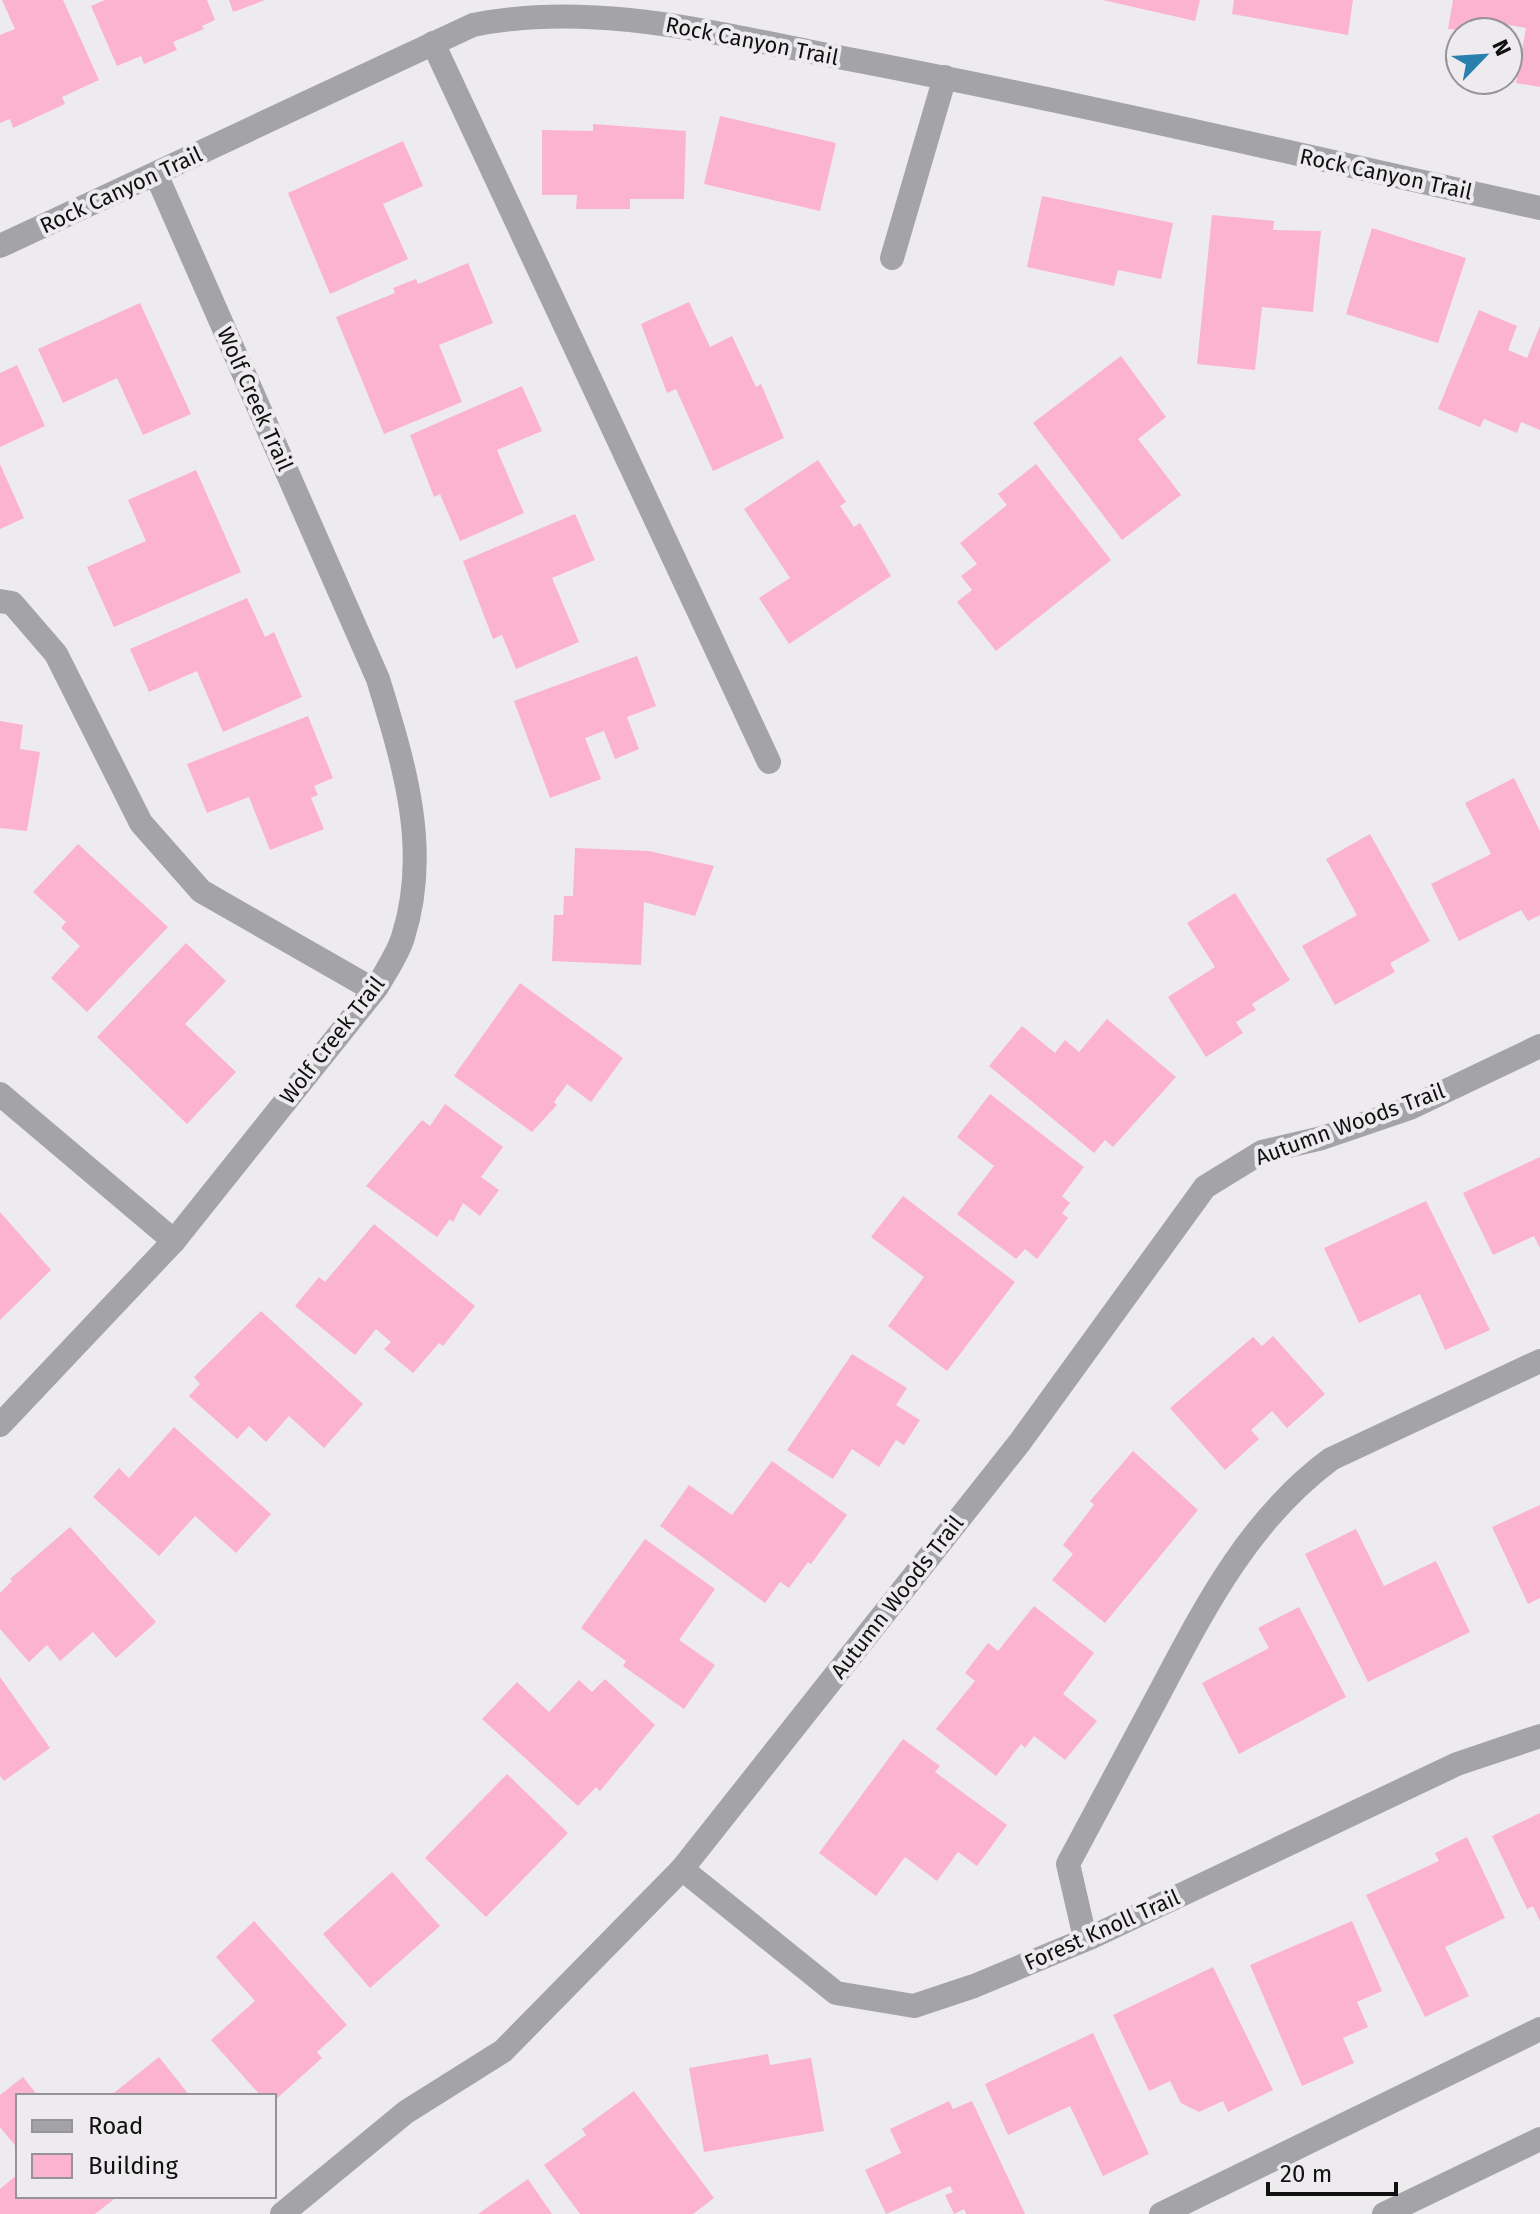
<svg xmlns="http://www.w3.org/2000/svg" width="1540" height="2214" font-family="'Fira Sans',sans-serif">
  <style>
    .building { fill: #fcb3cd }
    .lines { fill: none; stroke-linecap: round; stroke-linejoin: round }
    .minor { stroke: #a4a4a6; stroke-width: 24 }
    .labels { text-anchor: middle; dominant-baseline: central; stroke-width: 8; stroke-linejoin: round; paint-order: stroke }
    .street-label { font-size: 22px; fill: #111011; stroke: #eeebee }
  </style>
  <rect width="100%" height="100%" fill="#eeebee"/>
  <g class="building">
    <path d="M2 0H63L99 80 62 97 65 104 13 128 10 119 0 123V35L15 29Z"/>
    <path d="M105 0H207L215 20 202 26 204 29 173 42 177 50 144 64 141 56 117 66 91 6Z"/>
    <path d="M229 0H265L233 12Z"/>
    <path d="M1103 0H1200L1195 21Z"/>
    <path d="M1234 0H1353L1348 35 1232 14Z"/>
    <path d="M1453 0H1540V87L1516 83 1526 28 1491 22 1490 32 1448 29Z"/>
    <path d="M720 116 836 143 820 211 704 184Z"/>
    <path d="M593 124 686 131 684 199H630V209H576L577 195H542V130L593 131Z"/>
    <path d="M403 141 423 186 383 204 408 259 330 294 288 193Z"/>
    <path d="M1042 196 1173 223 1161 279 1118 270 1114 286 1027 267Z"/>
    <path d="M1212 215 1274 221 1273 230 1321 231 1313 312 1262 307 1255 370 1197 364Z"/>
    <path d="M1372 228 1466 258 1438 343 1346 314Z"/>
    <path d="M468 263 493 323 439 345 462 402 384 434 336 317 395 293 393 288 416 279 418 284Z"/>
    <path d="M689 302 710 347 732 336 756 387 761 384 784 438 713 471 676 389 667 393 641 324Z"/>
    <path d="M140 303 191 414 143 435 117 378 63 403 38 349Z"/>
    <path d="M1479 310 1517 326 1508 350 1527 358 1540 326V430L1521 422 1517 433 1484 419 1480 427 1438 409Z"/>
    <path d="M1121 356 1166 417 1138 439 1181 495 1122 540 1033 423Z"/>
    <path d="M17 365 45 426 0 447V373Z"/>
    <path d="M522 386 542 431 497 450 524 513 460 541 440 494 434 497 410 435Z"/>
    <path d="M818 460 846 502 840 506 854 527 860 523 891 576 789 644 759 598 790 578 744 509Z"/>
    <path d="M0 464 24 518 0 529Z"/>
    <path d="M1036 464 1111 560 996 651 957 602 972 590 961 576 977 564 960 543 1007 505 998 494Z"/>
    <path d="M196 470 241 572 114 627 87 567 146 541 128 500Z"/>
    <path d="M575 514 595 560 552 578 579 642 516 669 502 635 493 639 463 561Z"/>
    <path d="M247 598 265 637 274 632 302 697 223 732 197 671 149 692 130 649Z"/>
    <path d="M637 656 656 706 627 717 639 749 615 759 604 731 585 738 601 779 550 798 514 701Z"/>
    <path d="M308 716 333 778 314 786 318 795 311 798 324 829 270 850 249 797 207 813 187 764Z"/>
    <path d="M0 721 23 725 20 749 40 752 27 831 0 828Z"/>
    <path d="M1514 778 1540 831V915L1528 921 1521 910 1459 941 1431 884 1491 854 1465 803Z"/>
    <path d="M1370 834 1430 941 1390 963 1395 972 1335 1005 1302 946 1357 915 1326 859Z"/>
    <path d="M78 844 168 927 87 1012 51 978 80 946 61 928 66 922 33 892Z"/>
    <path d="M575 848 649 851 714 866 695 916 644 902 641 965 552 961 554 915H563L564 896H573Z"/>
    <path d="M1235 893 1290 980 1252 1004 1256 1010 1236 1022 1243 1033 1206 1057 1168 997 1215 967 1187 923Z"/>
    <path d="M186 943 226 981 185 1024 236 1072 187 1124 97 1037Z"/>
    <path d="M520 983 623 1058 591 1102 567 1084 554 1102 557 1105 532 1132 454 1076Z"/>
    <path d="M1107 1019 1176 1077 1113 1147 1105 1140 1094 1153 989 1066 1022 1026 1055 1053 1065 1040 1079 1052Z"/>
    <path d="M990 1094 1084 1167 1062 1196 1070 1203 1062 1213 1068 1218 1037 1259 1025 1249 1016 1259 957 1214 994 1166 957 1137Z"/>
    <path d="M445 1104 503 1147 481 1177 499 1190 480 1216 463 1203 453 1222 450 1219 437 1237 366 1186 422 1120 430 1126Z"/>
    <path d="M1540 1157V1248L1534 1236 1493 1255 1463 1193Z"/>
    <path d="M903 1196 1015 1282 947 1371 888 1326 924 1277 871 1237Z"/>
    <path d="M1426 1201 1490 1330 1445 1350 1420 1294 1359 1323 1324 1248Z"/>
    <path d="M0 1212 51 1270 0 1320Z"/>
    <path d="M374 1224 475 1306 443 1346 439 1343 413 1373 384 1349 391 1342 376 1329 355 1355 295 1306 319 1277 325 1282Z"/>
    <path d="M261 1311 363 1404 324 1448 289 1416 266 1442 249 1426 237 1439 189 1396 200 1384 194 1377Z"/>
    <path d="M1273 1336 1325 1394 1287 1428 1272 1411 1251 1430 1259 1439 1225 1470 1170 1408 1253 1337 1262 1346Z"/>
    <path d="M852 1354 907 1388 896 1405 920 1420 904 1445 896 1440 879 1467 852 1449 833 1479 787 1450Z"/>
    <path d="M174 1427 271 1514 236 1553 195 1516 159 1556 93 1497 119 1468 129 1478Z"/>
    <path d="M1133 1451 1198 1510 1105 1623 1052 1580 1073 1554 1063 1545 1094 1505 1090 1501Z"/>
    <path d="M772 1461 847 1515 811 1564 808 1562 789 1588 780 1582 765 1603 660 1526 689 1485 732 1515Z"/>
    <path d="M1540 1505V1598L1528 1604 1492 1527Z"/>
    <path d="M70 1527 156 1622 116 1658 93 1632 60 1661 47 1645 29 1662 0 1629V1593L12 1581 10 1579Z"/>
    <path d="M1356 1529 1384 1586 1436 1561 1470 1632 1368 1682 1305 1554Z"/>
    <path d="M645 1539 715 1589 679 1640 715 1665 684 1709 623 1666 626 1661 581 1628Z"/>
    <path d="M1034 1606 1094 1653 1063 1694 1097 1721 1065 1760 1034 1736 1025 1748 1021 1744 996 1776 936 1729 975 1681 965 1673 988 1643 998 1651Z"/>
    <path d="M1299 1607 1346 1697 1239 1754 1202 1683 1269 1648 1258 1628Z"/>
    <path d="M0 1677 50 1748 4 1781 0 1776Z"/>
    <path d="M605 1679 655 1725 600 1791 596 1787 578 1806 482 1719 517 1682 549 1712 579 1680 592 1692Z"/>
    <path d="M903 1739 940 1766 935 1772 1007 1825 977 1866 958 1852 937 1881 905 1857 876 1896 819 1853Z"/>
    <path d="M507 1774 568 1833 486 1917 425 1858Z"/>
    <path d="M1540 1813V1921L1533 1906 1527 1909 1492 1836Z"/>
    <path d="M1467 1837 1505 1918 1445 1947 1469 1996 1425 2017 1366 1895 1439 1861 1435 1853Z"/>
    <path d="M392 1872 440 1926 370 1988 323 1934Z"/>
    <path d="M254 1921 347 2025 317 2052 322 2058 274 2101V2096H261L211 2040 255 2001 216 1957Z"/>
    <path d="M1352 1921 1382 1991 1357 2002 1368 2027 1343 2038 1354 2063 1302 2086 1250 1965Z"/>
    <path d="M1213 1967 1273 2090 1228 2112 1223 2101 1199 2112 1181 2103 1170 2081 1149 2091 1113 2015Z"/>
    <path d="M1093 2033 1149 2154 1103 2176 1070 2106 1008 2135 985 2084Z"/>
    <path d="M768 2054 770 2065 811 2058 824 2131 704 2152 689 2068Z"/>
    <path d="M159 2057 190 2096H110Z"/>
    <path d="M23 2077 38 2096H18V2149L0 2127V2095Z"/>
    <path d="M634 2091 714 2198 693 2214H580L544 2165 586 2135 582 2129Z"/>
    <path d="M949 2101 953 2109 972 2101 1025 2214H966L964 2209 954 2214 945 2195 953 2192 950 2186 886 2214 865 2170 901 2153 890 2129Z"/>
    <path d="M18 2174V2196H118L95 2214H0V2189Z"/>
    <path d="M528 2179 552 2214H478Z"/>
  </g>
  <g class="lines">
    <g class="minor">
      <path d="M433 43 769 762"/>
      <path d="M0 246 473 25C595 0 722 35 843 58 1076 102 1308 157 1540 208"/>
      <path d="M892 258 945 77"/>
      <path d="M0 601 12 603 56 654 141 823 201 891 374 990"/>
      <path d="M0 1094 174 1241"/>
      <path d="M0 1425 174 1241 377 987C386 971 398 954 403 937 431 850 404 764 378 679L156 174"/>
      <path d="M682 1869 836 1993 914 2006 974 1986 1092 1937 1457 1764 1540 1736"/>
      <path d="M1085 1938 1068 1864C1099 1807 1129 1749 1160 1692 1206 1605 1250 1519 1331 1459L1540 1361"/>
      <path d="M282 2214 406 2112 503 2051 682 1869 1020 1442 1205 1187 1262 1152 1322 1138 1410 1108 1540 1046"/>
      <path d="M1161 2214 1540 2029"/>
      <path d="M1384 2214 1540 2139"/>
    </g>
  </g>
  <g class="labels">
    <g class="street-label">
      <text transform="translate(752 41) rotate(11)">Rock Canyon Trail</text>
      <text transform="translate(1386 174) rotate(12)">Rock Canyon Trail</text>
      <text transform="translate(121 190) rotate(-25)">Rock Canyon Trail</text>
      <text transform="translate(255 399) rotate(66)">Wolf Creek Trail</text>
      <text transform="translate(332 1040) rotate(-52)">Wolf Creek Trail</text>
      <text transform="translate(1350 1124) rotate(-20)">Autumn Woods Trail</text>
      <text transform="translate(897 1597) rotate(-52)">Autumn Woods Trail</text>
      <text transform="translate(1102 1930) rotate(-24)">Forest Knoll Trail</text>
    </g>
  </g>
  <rect x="16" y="2094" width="260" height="104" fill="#eeebee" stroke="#969396" stroke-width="2"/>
  <rect x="32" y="2120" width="40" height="12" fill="#a4a4a6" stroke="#969396" stroke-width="2"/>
  <text x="88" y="2134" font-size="24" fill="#111011">Road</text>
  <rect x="32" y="2154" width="40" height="24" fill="#fcb3cd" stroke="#969396" stroke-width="2"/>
  <text x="88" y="2174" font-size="24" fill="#111011">Building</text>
  <g transform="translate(1484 56) rotate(65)"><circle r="38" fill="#eeebee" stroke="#969396" stroke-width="2"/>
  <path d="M0-6L14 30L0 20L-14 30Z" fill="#2980af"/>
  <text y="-12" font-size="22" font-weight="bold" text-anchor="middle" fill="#111011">N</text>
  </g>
  <path d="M1268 2182v12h128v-12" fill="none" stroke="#111011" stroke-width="4"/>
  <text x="1280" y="2182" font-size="24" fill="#111011" stroke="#eeebee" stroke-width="6" paint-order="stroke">20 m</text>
</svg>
